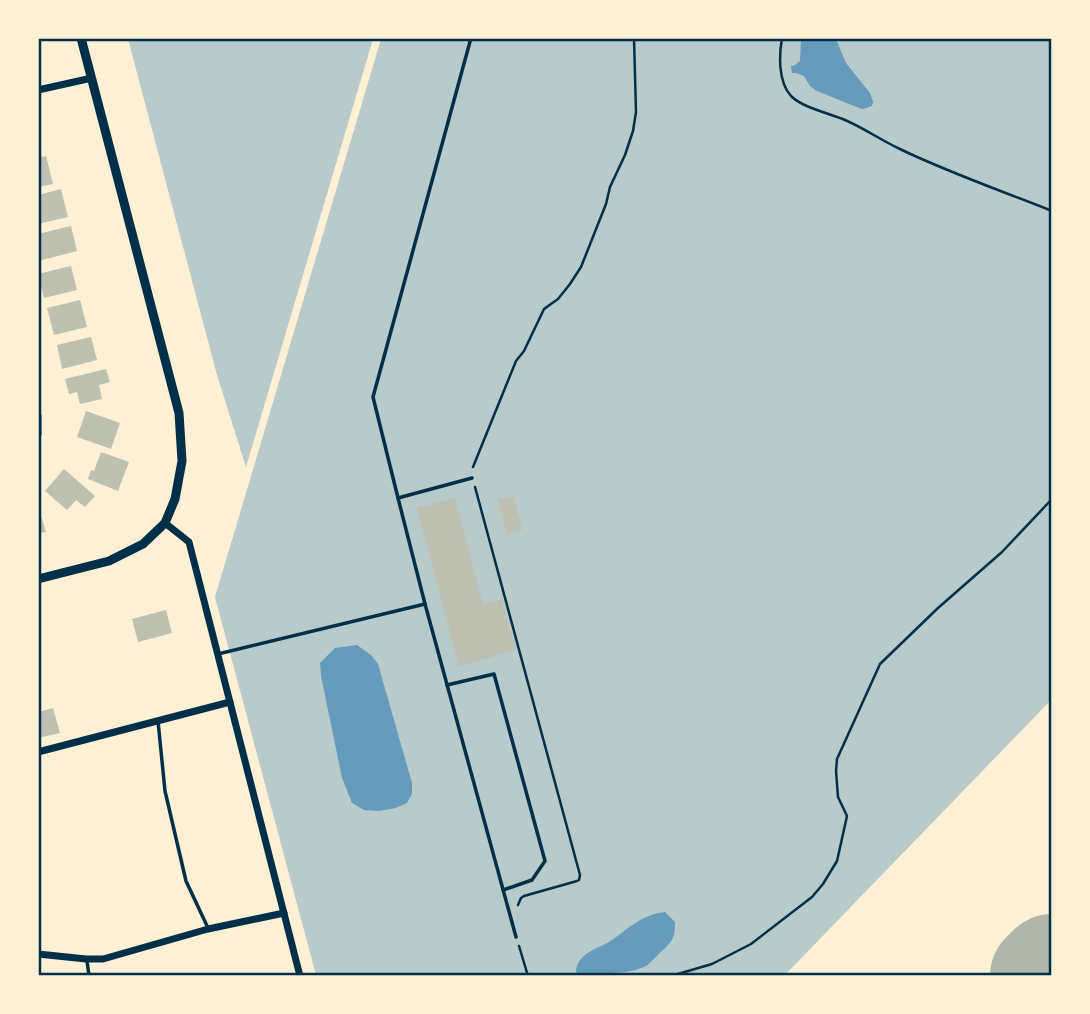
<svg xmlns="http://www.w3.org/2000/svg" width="1090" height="1014" font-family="'Roboto Serif',serif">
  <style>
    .green { fill: #b9caca }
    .water { fill: #669bbc }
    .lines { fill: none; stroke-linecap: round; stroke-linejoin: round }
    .taxiway { stroke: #b1b6ab; stroke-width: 44 }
    .runway { stroke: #b1b6ab; stroke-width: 108 }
    .building { fill: #bec0b2 }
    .path { stroke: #003049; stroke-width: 2.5 }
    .service { stroke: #003049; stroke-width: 3.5 }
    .minor { stroke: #003049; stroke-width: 7 }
    .tertiary { stroke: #003049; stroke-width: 9 }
    .neatline { fill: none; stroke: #003049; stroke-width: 2.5 }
  </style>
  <rect width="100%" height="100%" fill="#fdf0d5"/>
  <g class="green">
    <path d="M128 39H373L246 467 217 375Z"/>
    <path d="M381 39H1051V700L785 975H316L215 597Z"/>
  </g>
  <g class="water">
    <path d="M801 39H836L846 63 870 93 873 102 872 106 863 109 859 108 817 91 810 86 804 76 796 73H792L791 66 795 65 800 61Z"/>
    <path d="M357 645 371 655 378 664 412 783V794L407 803 396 808 379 811 364 810 352 803 342 778 321 676 320 663 335 648Z"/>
    <path d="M665 912 675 922C675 937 673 941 662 951 657 955 652 962 646 966 627 976 602 971 582 975L576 972C577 953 598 949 612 940 631 927 641 915 665 912Z"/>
  </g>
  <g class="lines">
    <path class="taxiway" d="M1049 976 1052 973"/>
    <path class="runway" d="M1044 976 1052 968"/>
  </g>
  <g class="building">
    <path d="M46 156 53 184 38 187V158Z"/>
    <path d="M61 189 68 217 38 224V195Z"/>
    <path d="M71 226 77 251 38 261V234Z"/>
    <path d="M71 266 77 290 44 298 38 274Z"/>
    <path d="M80 300 87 327 54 335 47 308Z"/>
    <path d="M91 337 97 360 62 369 57 345Z"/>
    <path d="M106 369 110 382 99 385 102 399 80 404 77 392 69 394 65 379Z"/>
    <path d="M86 411 120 423 111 449 77 437Z"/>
    <path d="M101 452 129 462 118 491 88 479 91 470 94 471Z"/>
    <path d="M64 469 95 496 85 507 76 500 67 510 45 491Z"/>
    <path d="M513 496 523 529 507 534 498 500Z"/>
    <path d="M455 498 483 604 502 599 516 650 459 666 417 508Z"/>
    <path d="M38 506 46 532 38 533Z"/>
    <path d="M166 610 172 633 138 642 132 619Z"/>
    <path d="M53 708 60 733 38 738V712Z"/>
  </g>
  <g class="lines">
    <g class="path">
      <path d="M782 38C779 55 778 82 791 96 803 108 829 113 845 120 864 128 882 141 902 150 950 173 1002 191 1052 211"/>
      <path d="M473 467 516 361 524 351 544 309 558 299 570 284 581 267 606 204 610 187 625 155 633 131 636 112 634 38"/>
      <path d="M475 487 580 875 579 880 577 881 524 896 521 898 518 905"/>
      <path d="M519 946 528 976"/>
      <path d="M671 976 712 964 751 944 812 897 823 884 837 861 847 816 838 797 836 771 837 759 880 664 938 608 1002 552 1052 499"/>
    </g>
    <g class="service">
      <path d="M398 498 373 397 471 38"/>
      <path d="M425 604 516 937"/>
      <path d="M218 654 425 604 398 498 472 478"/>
      <path d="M447 685 494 674 545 861 532 880 503 890"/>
      <path d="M158 721 165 791 186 881 208 928"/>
      <path d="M87 961 89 976"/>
    </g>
    <g class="minor">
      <path d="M38 90 92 78"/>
      <path d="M38 416V434"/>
      <path d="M165 523 189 542 300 976"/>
      <path d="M38 752 230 702"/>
      <path d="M38 954 86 959H103L208 929 284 913"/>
    </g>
    <path class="tertiary" d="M38 579 109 561 143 544 165 523 175 499 182 461 179 413 81 38"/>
  </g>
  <rect width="1090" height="1014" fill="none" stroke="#fdf0d5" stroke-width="80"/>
  <rect x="40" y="40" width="1010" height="934" class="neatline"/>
</svg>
